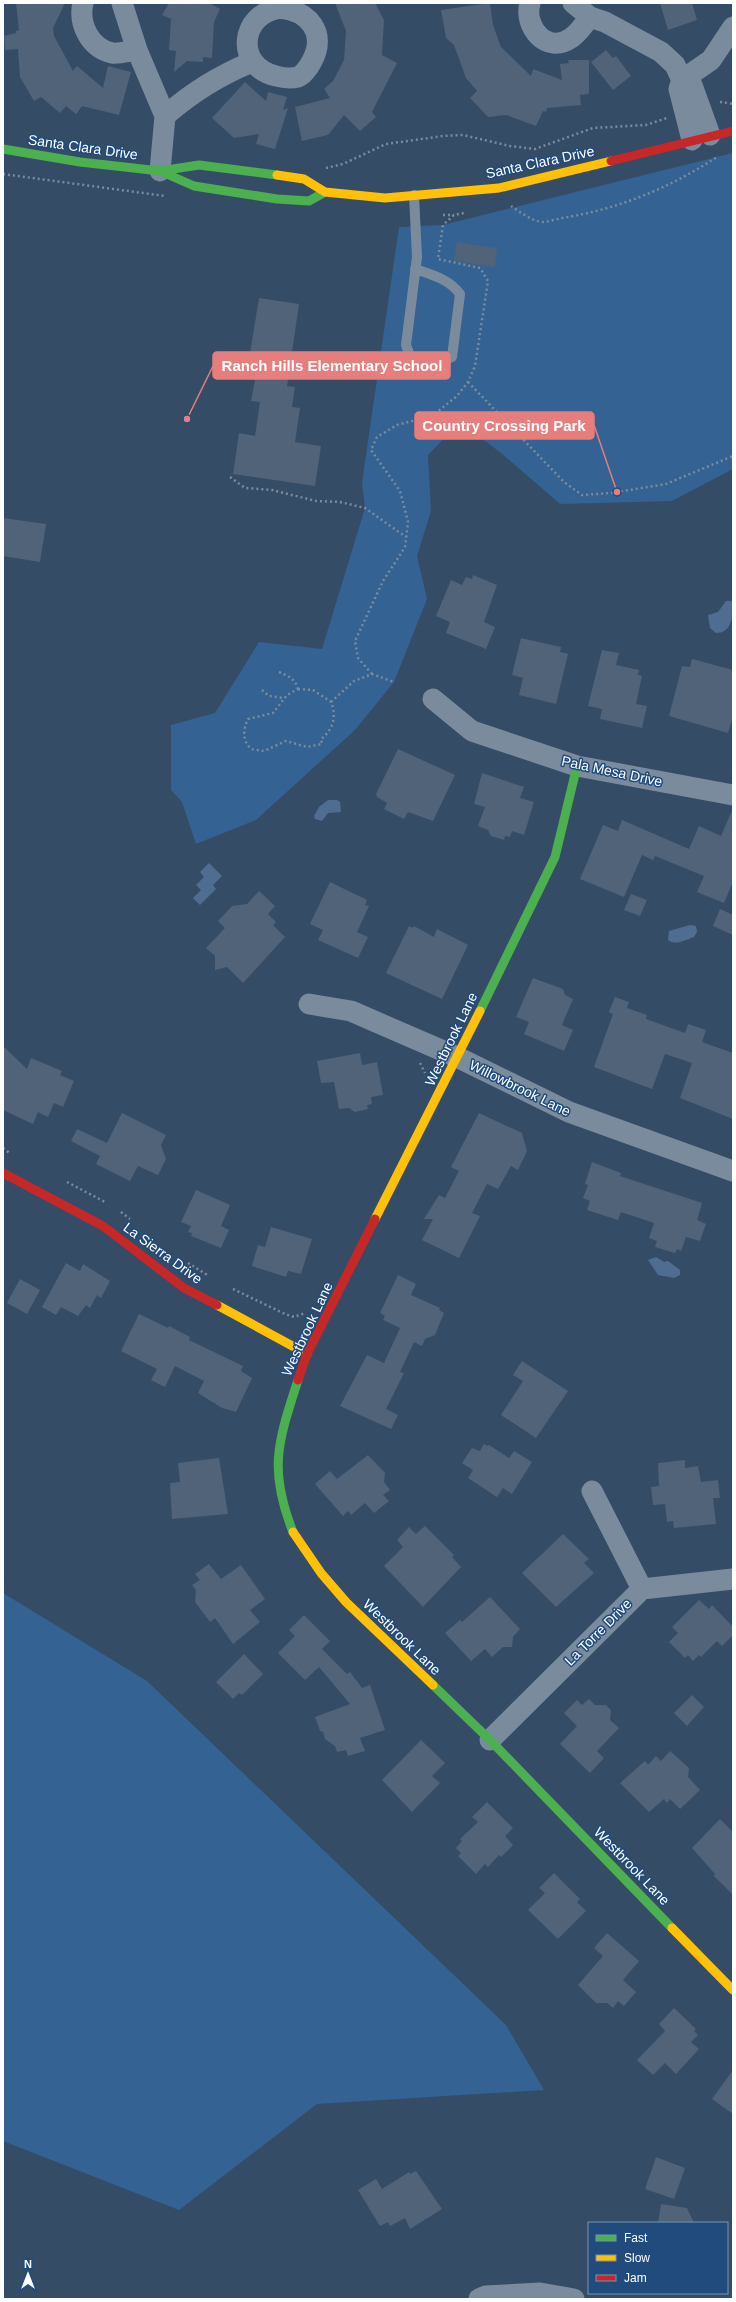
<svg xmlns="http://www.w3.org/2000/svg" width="736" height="2302" font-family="Helvetica,sans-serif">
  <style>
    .green { fill: #336293 }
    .water { fill: #4e6d91 }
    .building { fill: #506379 }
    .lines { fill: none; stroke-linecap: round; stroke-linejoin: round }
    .path { stroke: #7a8b9e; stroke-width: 2.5; stroke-dasharray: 2 3; stroke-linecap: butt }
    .lane { stroke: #7a8b9e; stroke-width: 10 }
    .street { stroke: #7a8b9e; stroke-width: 21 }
    .fast { stroke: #4caf50; stroke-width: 9 }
    .slow { stroke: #ffc107; stroke-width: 9 }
    .jam { stroke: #c62828; stroke-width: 9 }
    .labels { text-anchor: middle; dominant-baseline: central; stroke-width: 3; stroke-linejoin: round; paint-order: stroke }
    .street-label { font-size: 14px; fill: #fff; stroke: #204b7c }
    .leader { fill: none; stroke: #e67e7e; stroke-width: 1.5 }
    .callout-dot { fill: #e67e7e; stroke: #204b7c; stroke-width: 1.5 }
    .callout { fill: #e67e7e; stroke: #e67e7e; stroke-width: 1.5 }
    .callout-label { font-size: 15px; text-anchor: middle; font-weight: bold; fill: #fff }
  </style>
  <rect width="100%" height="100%" fill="#354c67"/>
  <g class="green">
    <path d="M733 153V469L672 501 560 504 501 453 460 422 428 455 431 511 417 556 427 599 394 682 355 730 256 820 196 844 182 802 171 790V725L215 713 259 642 322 649 365 508 362 483 399 227 443 225Z"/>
    <path d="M3 1593 147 1681 506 2025 544 2090 317 2104 179 2210 3 2141Z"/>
  </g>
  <g class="water">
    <path d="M726 601H733C733 614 733 633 716 633L710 628 708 615 718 612Z"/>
    <path d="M328 800H337L340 802 341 812 328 813 322 821 315 819 314 816 319 807Z"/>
    <path d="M209 863 222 876 213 885 216 889 200 905 193 898 201 890 196 885 204 877 200 872Z"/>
    <path d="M690 925 696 926 697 932 694 937C686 940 675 946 668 940L669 931Z"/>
    <path d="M656 1257 664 1262 668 1261 680 1270V1275L674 1278 658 1275 648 1260Z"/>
  </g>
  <g class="building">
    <path d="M16 3H65L53 28 54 36 73 71 77 66 103 88 108 66 131 72 119 115 82 106 76 114 66 106 60 113 41 97 34 101 20 77 18 49 5 50 4 36 16 33V31L19 30Z"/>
    <path d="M169 3H209L220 9 214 22 212 58 203 57V62L187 61 174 72 176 51 169 50 171 19 162 15Z"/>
    <path d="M335 3H375L384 20 382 55 397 63 372 112 376 117 360 131 344 115 328 135 302 141 295 107 330 98 324 89 333 81 344 60 346 31Z"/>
    <path d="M490 3 493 25 501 47 531 76 533 69 562 80 560 64 569 63 568 60H589V94L580 95 581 105 547 108 546 112 543 111 536 126 506 115 488 117 470 98 477 91 466 78 454 45 446 38 441 10Z"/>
    <path d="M660 3H692L697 20 668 30Z"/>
    <path d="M606 50 613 58 616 56 631 76 613 90 591 62Z"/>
    <path d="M245 82 266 101 268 92 287 97 283 110 288 108 275 149 256 144 259 134 234 138 212 118Z"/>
    <path d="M457 242 497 248 495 267 454 261Z"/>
    <path d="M259 298 299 304 287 386 295 387 292 407 300 408 295 442 321 446 315 486 233 474 239 433 255 436 260 402 251 401 255 380 246 378Z"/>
    <path d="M3 518 46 524 40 562 3 556Z"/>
    <path d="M473 575 497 585 484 622 495 627 486 649 446 633 450 622 436 616 451 580 462 585 466 577 472 579Z"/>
    <path d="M521 638 561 647 560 652 568 654 556 704 519 695 523 678 512 675Z"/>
    <path d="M602 650 619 653 616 665 639 670 638 675 642 676 636 704 647 706 642 728 600 719 602 709 588 706Z"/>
    <path d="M692 659 733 670V716L728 733 669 716 682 666 690 667Z"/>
    <path d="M398 749 455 775 433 821 408 812 404 819 384 809 387 803 377 797 376 794Z"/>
    <path d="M482 773 524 787 520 798 534 802 524 835 512 831 510 837 505 836 504 840 491 836 488 830 478 826 485 807 474 804Z"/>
    <path d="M733 808V881L724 903 697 892 704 876 655 856 653 860 642 855 624 897 580 879 603 825 618 831 622 820 689 849 699 826 721 836Z"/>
    <path d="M330 882 367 900 365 905 369 906 357 932 368 937 358 958 318 940 323 930 310 924Z"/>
    <path d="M259 891 275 906 268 914 276 922 273 925 285 937 243 983 227 967 215 970V956L206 948 225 928 218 921 232 906 247 904Z"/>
    <path d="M631 894 647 900 640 916 624 910Z"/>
    <path d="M720 909 733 915V935L713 926Z"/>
    <path d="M409 926 413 928 414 926 434 937 437 929 468 945 442 999 386 973Z"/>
    <path d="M533 978 563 989 565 995 573 999 562 1025 573 1030 564 1051 524 1034 529 1022 516 1017Z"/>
    <path d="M615 997 629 1002 627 1008 647 1015 646 1019 685 1033 688 1024 706 1030 702 1042 733 1053V1119L680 1098 692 1063 665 1054 652 1089 594 1067 613 1014 609 1012Z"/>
    <path d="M3 1046 27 1069 31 1058 62 1071 60 1075 74 1081 63 1107 54 1103 48 1117 38 1112 33 1124 3 1110Z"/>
    <path d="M360 1053 362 1065 377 1062 383 1095 371 1097 372 1104 367 1105 368 1109 355 1112 349 1108 339 1109 334 1082 321 1083 317 1061Z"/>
    <path d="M122 1113 166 1135 161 1145 166 1159 158 1175 138 1166 130 1181 96 1164 100 1156 71 1141 77 1129 107 1143Z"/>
    <path d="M479 1113 522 1133 527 1151 518 1170 511 1166 498 1189 487 1184 472 1213 480 1216 459 1258 422 1240 433 1219H424L439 1195 445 1198 459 1171 451 1167Z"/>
    <path d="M592 1162 621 1173 620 1176 702 1203 697 1220 706 1224 700 1241 686 1237 681 1251 677 1249 675 1253 655 1247 657 1241 649 1238 654 1223 621 1212 618 1220 587 1210 590 1201 583 1198 588 1185 585 1184Z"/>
    <path d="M196 1190 230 1205 221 1226 229 1230 221 1248 191 1236 192 1233 188 1232 191 1226 181 1222Z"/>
    <path d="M271 1227 312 1239 301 1274 288 1271 286 1277 252 1266 258 1245 265 1247Z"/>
    <path d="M66 1263 80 1271 83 1264 110 1281 101 1298 97 1295 90 1308 86 1305 78 1316 61 1307 56 1315 42 1307Z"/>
    <path d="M398 1275 416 1284 411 1295 440 1308 439 1310 444 1313 435 1335 425 1339 422 1346 414 1342 400 1372 404 1373 386 1409 398 1415 391 1429 340 1406 367 1355 384 1363 400 1328 383 1320 385 1316 380 1313Z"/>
    <path d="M20 1279 40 1290 27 1314 7 1303Z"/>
    <path d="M139 1314 168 1328 169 1326 190 1337 189 1340 243 1366 241 1371 252 1378 236 1412 222 1408 198 1393 204 1381 175 1366 165 1387 151 1380 157 1369 121 1351Z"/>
    <path d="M522 1361 568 1391 536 1438 501 1415 523 1381 513 1375Z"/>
    <path d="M484 1444 487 1446 489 1445 509 1458 514 1451 532 1462 512 1494 503 1488 497 1497 468 1478 473 1470 462 1463 472 1448 480 1451Z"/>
    <path d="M368 1455 385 1473 384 1482 390 1490 383 1495 389 1501 374 1513 365 1503 351 1515 348 1511 343 1516 315 1484 330 1471 337 1479Z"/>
    <path d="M219 1458 228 1514 172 1519 170 1483 180 1482 178 1463Z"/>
    <path d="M685 1460V1468L698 1466 701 1482 718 1480 720 1498H713L716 1524 674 1528 673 1521 667 1522 665 1504 653 1505 651 1487 659 1486 658 1463Z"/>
    <path d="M425 1526 454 1555 452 1557 461 1567 423 1607 384 1566 403 1547 397 1540 409 1527 416 1534Z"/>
    <path d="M563 1534 589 1559 584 1563 594 1573 556 1607 522 1573Z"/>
    <path d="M209 1564 221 1579 241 1565 265 1599 250 1610 260 1622 233 1644 215 1618 210 1622 195 1602 196 1590 192 1585 200 1580 195 1574Z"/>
    <path d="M490 1597 520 1629 513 1637 512 1647H503L492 1657 485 1649 471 1661 445 1633 460 1620 462 1622Z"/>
    <path d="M699 1600 709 1609 712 1605 733 1627V1635L722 1646 717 1641 701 1657 699 1655 693 1661 688 1655 685 1658 669 1642 678 1633 672 1627Z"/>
    <path d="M304 1615 330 1641 322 1649 347 1674 350 1672 362 1688 370 1685 385 1730 360 1738 365 1751 348 1756 346 1750 337 1752 335 1746 325 1739 323 1732 320 1731 315 1717 350 1704 319 1667 305 1680 278 1653 295 1636 289 1630Z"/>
    <path d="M244 1654 263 1674 242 1695 239 1693 233 1699 216 1682Z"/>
    <path d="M692 1695 704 1707 687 1726 674 1713Z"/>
    <path d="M589 1699 595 1705H606L611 1710 610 1720 619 1728 597 1751 604 1758 590 1773 560 1744 577 1726 564 1713 577 1700 582 1705Z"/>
    <path d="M421 1740 445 1763 432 1776 440 1783 412 1812 382 1780Z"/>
    <path d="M670 1751 689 1768 688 1777 700 1790 680 1809 670 1799 667 1803 664 1799 649 1812 620 1783 645 1761 648 1765 656 1756 661 1761Z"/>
    <path d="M487 1802 513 1828 505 1836 513 1845 501 1857 499 1855 488 1867 485 1864 476 1874 458 1856 461 1853 456 1848 462 1841 460 1839 478 1822 472 1817Z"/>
    <path d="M720 1819 733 1832V1895L714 1876 715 1874 692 1848Z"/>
    <path d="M554 1873 580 1899 577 1902 586 1911 558 1939 528 1910 545 1893 539 1888Z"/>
    <path d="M607 1933 639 1961 623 1980 636 1992 624 2006 618 2001 613 2008 607 2003H596L578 1985 603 1956 594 1948Z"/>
    <path d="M674 2008 696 2029 694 2031 698 2035 691 2042 699 2049 676 2074 665 2063 653 2075 637 2060 665 2031 659 2024Z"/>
    <path d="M733 2070V2114L712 2099Z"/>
    <path d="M656 2157 685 2168 674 2199 645 2189Z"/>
    <path d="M416 2171 442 2209 410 2229 405 2218 390 2226 388 2222 380 2226 358 2190 376 2179 382 2189 409 2172 410 2174Z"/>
    <path d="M661 2204 687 2208 694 2223H658Z"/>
  </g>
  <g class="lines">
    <g class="path">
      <path d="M720 102 733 104"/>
      <path d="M326 168 343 164 386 144 443 136 463 135 510 146 535 149 593 128 646 125 667 118"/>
      <path d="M3 174 165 196"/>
      <path d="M511 206C520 212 533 222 544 222 552 221 560 218 568 217 621 208 671 187 717 157"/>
      <path d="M443 215H454"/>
      <path d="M468 382 564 482 582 495 611 493 666 484 733 456"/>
      <path d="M230 477 245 488 272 490 316 501 340 502 365 508 406 537"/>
      <path d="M279 672C289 676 295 679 298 689"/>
      <path d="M372 674 358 658 355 641 383 581 405 547 408 522 400 491 371 450 377 437 397 425 432 416 457 396 468 382 475 366 488 281 480 268 438 259 443 225 454 215 464 213"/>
      <path d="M298 689 313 690 331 702C337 716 333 730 321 739L322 744 307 747 286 741 264 751 251 749C242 740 243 730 248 719L273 713 287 695Z"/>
      <path d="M262 690 269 696 284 698"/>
      <path d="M331 702 354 681 372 674 394 682"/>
      <path d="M420 1063 425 1073"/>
      <path d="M3 1148 11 1154"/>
      <path d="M67 1182 105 1202"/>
      <path d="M121 1212 130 1219"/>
      <path d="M188 1263 209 1276"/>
      <path d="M233 1289 285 1314 294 1317 305 1313"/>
    </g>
    <path class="lane" d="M414 195 417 257 406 345 410 356C424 360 438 365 452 357L460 294C449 279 432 275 415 269"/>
    <g class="street">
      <path d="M83 3C78 24 90 48 112 53 119 54 129 51 137 50"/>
      <path d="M122 3 137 50 165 116 160 171"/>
      <path d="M530 3C523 27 547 55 571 38 579 33 584 24 590 17"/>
      <path d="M573 3 590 17 605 22 661 52 675 65 682 80 692 85 710 135"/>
      <path d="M280 8C309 11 327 33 312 61 309 67 303 75 298 77 290 79 283 78 276 76 235 67 239 14 280 8Z"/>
      <path d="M682 80 711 60 733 27"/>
      <path d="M682 80 679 89 692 140"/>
      <path d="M165 116C191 93 220 75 252 62"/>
      <path d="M433 699 472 731 577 766 733 795"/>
      <path d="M309 1004 351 1011 457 1057 569 1112 733 1171"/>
      <path d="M592 1491 642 1589"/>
      <path d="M490 1740 642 1589 733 1579"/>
      <path d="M479 2299 486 2296 540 2293 574 2299"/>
    </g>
    <g class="fast">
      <path d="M3 149 80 162 160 171 199 165 277 175"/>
      <path d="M160 171 194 186 277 199 309 201 325 192"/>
      <path d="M480 1011 555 857 577 766"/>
      <path d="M293 1532C268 1469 278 1442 298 1380"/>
      <path d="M433 1685 490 1740 672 1928"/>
    </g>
    <g class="slow">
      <path d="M277 175 304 179 325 192 385 198 499 188 611 161"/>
      <path d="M375 1219 480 1011"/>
      <path d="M217 1305 307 1354"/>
      <path d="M293 1532 321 1573 346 1602 433 1685"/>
      <path d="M672 1928 733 1990"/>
    </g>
    <g class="jam">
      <path d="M611 161 733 131"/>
      <path d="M3 1173 103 1226 184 1288 217 1305"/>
      <path d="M298 1380 307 1354 375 1219"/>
    </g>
  </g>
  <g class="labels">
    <g class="street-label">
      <text transform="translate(83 147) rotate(8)">Santa Clara Drive</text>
      <text transform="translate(540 162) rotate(-12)">Santa Clara Drive</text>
      <text transform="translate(612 771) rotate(12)">Pala Mesa Drive</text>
      <text transform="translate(451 1039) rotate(-64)">Westbrook Lane</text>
      <text transform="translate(520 1088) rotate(26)">Willowbrook Lane</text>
      <text transform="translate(163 1253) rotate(36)">La Sierra Drive</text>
      <text transform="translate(307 1329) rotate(-65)">Westbrook Lane</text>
      <text transform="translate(598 1632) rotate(-45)">La Torre Drive</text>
      <text transform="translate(402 1637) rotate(44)">Westbrook Lane</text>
      <text transform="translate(632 1866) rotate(46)">Westbrook Lane</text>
    </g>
  </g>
  <path class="leader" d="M187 419L213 366M617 492L594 425"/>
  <g class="callout-dot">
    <circle cx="187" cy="419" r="4"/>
    <circle cx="617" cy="492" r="4"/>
  </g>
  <g class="callout">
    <rect x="213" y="352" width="237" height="27" rx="4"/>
    <rect x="415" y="412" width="179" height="27" rx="4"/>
  </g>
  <g class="callout-label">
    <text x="332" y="371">Ranch Hills Elementary School</text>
    <text x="504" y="431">Country Crossing Park</text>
  </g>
  <rect width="736" height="2302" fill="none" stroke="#ffffff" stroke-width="8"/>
  <rect x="588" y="2222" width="140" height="72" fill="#204b7c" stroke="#7993b0"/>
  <rect x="596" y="2235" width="20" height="6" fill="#4caf50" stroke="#7993b0"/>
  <text x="624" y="2242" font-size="12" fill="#ffffff">Fast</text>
  <rect x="596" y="2255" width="20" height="6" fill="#ffc107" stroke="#7993b0"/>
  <text x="624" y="2262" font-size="12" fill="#ffffff">Slow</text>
  <rect x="596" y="2275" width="20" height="6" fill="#c62828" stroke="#7993b0"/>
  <text x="624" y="2282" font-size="12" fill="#ffffff">Jam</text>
  <g transform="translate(28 2274)" stroke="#204b7c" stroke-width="3" paint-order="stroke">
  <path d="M0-3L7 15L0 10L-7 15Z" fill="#ffffff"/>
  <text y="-6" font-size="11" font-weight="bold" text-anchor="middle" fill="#ffffff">N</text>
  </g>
</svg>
